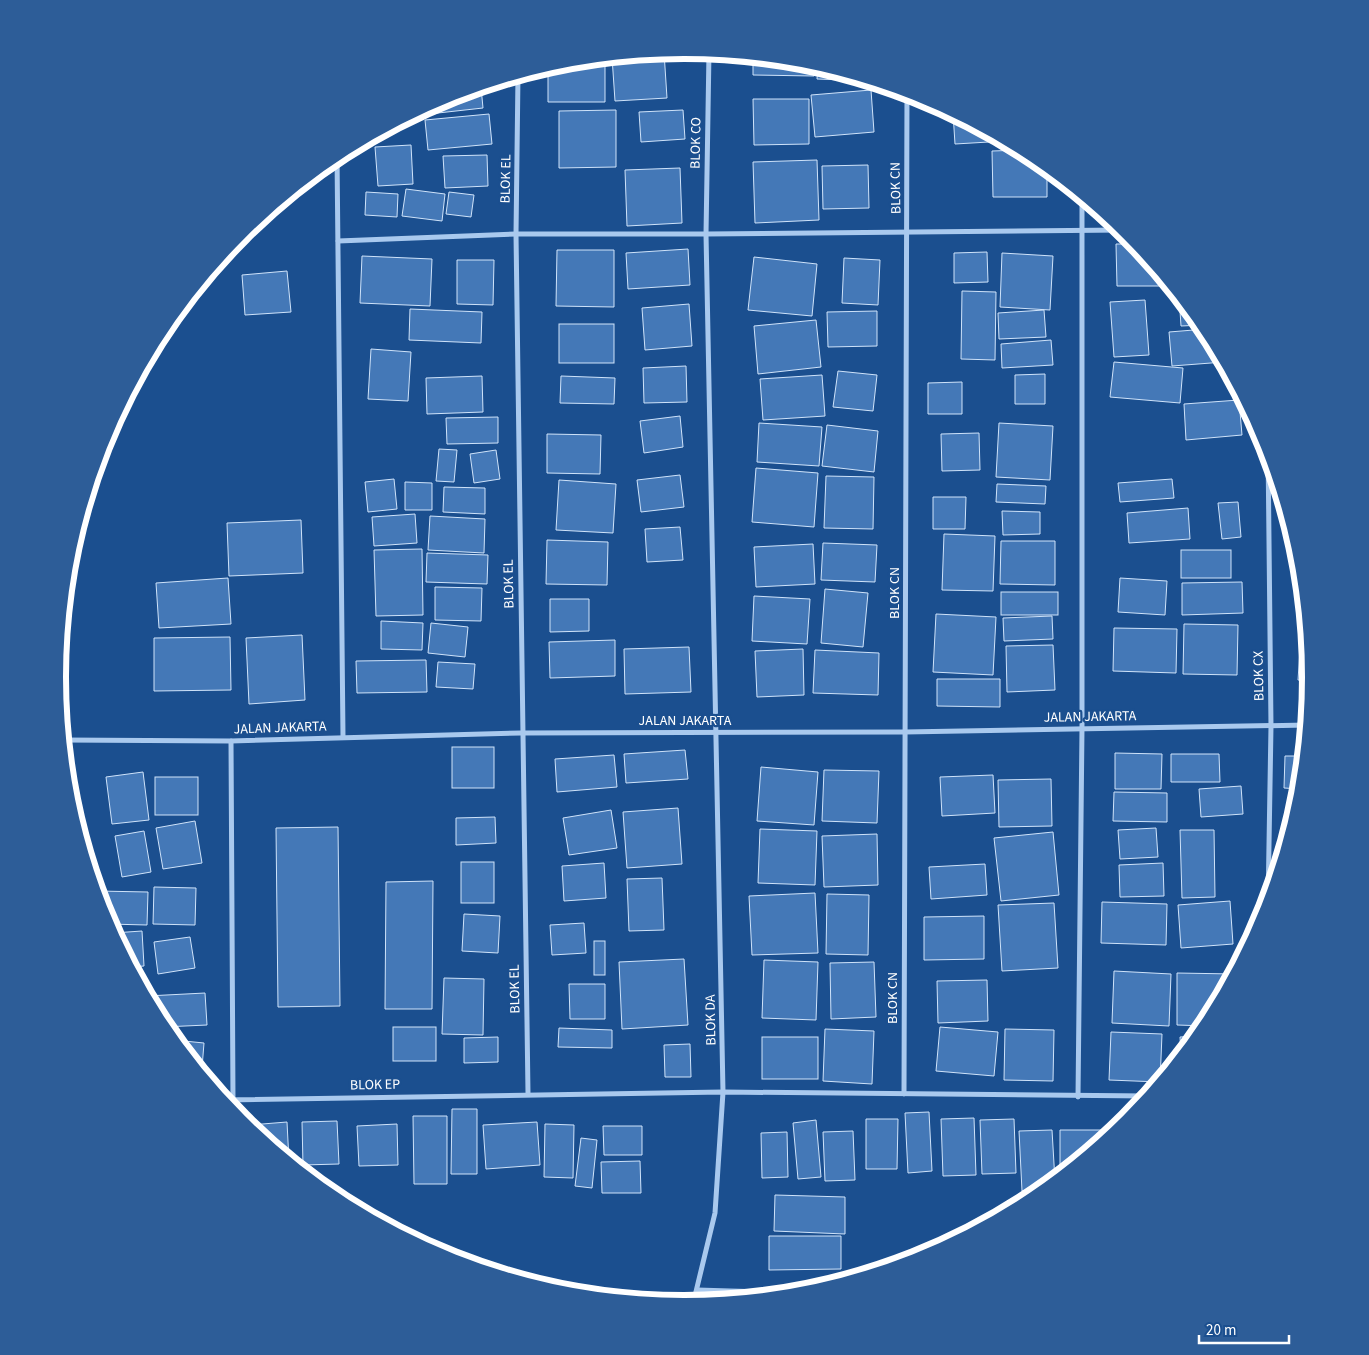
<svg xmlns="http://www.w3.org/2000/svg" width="1369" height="1355" font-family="'Source Sans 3',sans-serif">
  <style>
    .building { fill: #4478b7; stroke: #cfe3fa }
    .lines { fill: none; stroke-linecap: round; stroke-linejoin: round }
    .minor { stroke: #a9c9ee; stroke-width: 5 }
    .labels { text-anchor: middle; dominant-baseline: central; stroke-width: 4.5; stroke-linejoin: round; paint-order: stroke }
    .street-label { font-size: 14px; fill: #fff; stroke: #1b4f8f }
    .rim { fill: none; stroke: #fff; stroke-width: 6 }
  </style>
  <rect width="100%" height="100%" fill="#1b4f8f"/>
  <g class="building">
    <path d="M664 52 667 98 615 101 612 57Z"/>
    <path d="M753 57 814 64V76L753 75Z"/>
    <path d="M554 65H605V102H548V66Z"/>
    <path d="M818 65 871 81 817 79Z"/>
    <path d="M481 87 483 108 429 114 428 107 445 98Z"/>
    <path d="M871 90 874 132 815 137 811 95Z"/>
    <path d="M753 99H809V144L754 145Z"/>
    <path d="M616 110V167L559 168V111Z"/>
    <path d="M683 110 685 139 641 142 639 112Z"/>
    <path d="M953 113 988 132 989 142 955 144Z"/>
    <path d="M489 114 492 144 428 150 425 120Z"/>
    <path d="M411 145 413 184 378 186 375 147Z"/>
    <path d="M1023 150 1047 167V197H993L992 151Z"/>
    <path d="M487 155 488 186 445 188 443 156Z"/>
    <path d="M817 160 819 220 755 223 753 162Z"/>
    <path d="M868 165 869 208 823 209 822 166Z"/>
    <path d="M680 168 682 223 627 226 625 170Z"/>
    <path d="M406 189 445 194 442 221 402 216Z"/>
    <path d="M366 192 398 194 397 217 365 215Z"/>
    <path d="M449 192 474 195 471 217 446 214Z"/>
    <path d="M1116 244H1137L1170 286H1117Z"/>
    <path d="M688 249 690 285 628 289 626 253Z"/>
    <path d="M557 250H614V307L556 306Z"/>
    <path d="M987 252 988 282 954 283V253Z"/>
    <path d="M1002 253 1053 256 1050 310 1000 307Z"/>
    <path d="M362 256 432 259 430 306 360 303Z"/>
    <path d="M754 257 817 264 812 316 748 310Z"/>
    <path d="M844 258 880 260 878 305 842 303Z"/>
    <path d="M457 260H494L493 305 457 304Z"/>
    <path d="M287 271 291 312 245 315 242 275Z"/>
    <path d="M962 291 996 292 995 360 961 359Z"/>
    <path d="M1179 296 1203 325 1181 326Z"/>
    <path d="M1145 300 1149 355 1114 357 1110 302Z"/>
    <path d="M689 304 692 346 645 350 642 308Z"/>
    <path d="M410 309 482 312 481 343 409 340Z"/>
    <path d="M1044 310 1046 337 999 339 998 313Z"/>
    <path d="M877 311V346L828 347 827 312Z"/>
    <path d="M816 320 821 367 758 374 754 326Z"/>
    <rect x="559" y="324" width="55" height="39"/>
    <path d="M1206 329 1224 362 1172 366 1169 332Z"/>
    <path d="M1051 340 1053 365 1002 368 1001 344Z"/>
    <path d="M371 349 411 352 408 401 368 399Z"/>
    <path d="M1114 362 1183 368 1180 403 1110 397Z"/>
    <path d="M686 366 687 402 644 403 643 368Z"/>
    <path d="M838 371 877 375 873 411 833 407Z"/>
    <path d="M1045 374V404H1015V375Z"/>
    <path d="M822 375 825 416 763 420 760 379Z"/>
    <path d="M482 376 483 412 427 414 426 378Z"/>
    <path d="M561 376 615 378 614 404 560 403Z"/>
    <path d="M962 382V414H928V383Z"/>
    <path d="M1239 400 1242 435 1186 440 1184 404Z"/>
    <path d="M680 416 683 447 644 453 640 421Z"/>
    <path d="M498 417V443L447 444 446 418Z"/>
    <path d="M759 423 822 427 819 466 757 462Z"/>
    <path d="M999 423 1053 426 1050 480 996 477Z"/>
    <path d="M827 425 878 431 874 472 822 466Z"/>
    <path d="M979 433 980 470 942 471 941 434Z"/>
    <path d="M547 434 601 435 600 474 547 473Z"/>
    <path d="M439 449 457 450 454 482 436 481Z"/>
    <path d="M496 450 500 479 474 483 470 454Z"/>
    <path d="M756 468 818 473 814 527 752 522Z"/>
    <path d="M680 475 684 507 641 512 637 480Z"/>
    <path d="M826 476 874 477 873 529 824 528Z"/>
    <path d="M394 479 397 509 368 512 365 482Z"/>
    <path d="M1172 479 1174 498 1120 502 1118 483Z"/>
    <path d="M559 480 616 484 613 533 556 530Z"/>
    <path d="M405 482 432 483V510H405Z"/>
    <path d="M997 484 1046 486 1045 504 996 502Z"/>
    <path d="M444 487 485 488V514L443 512Z"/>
    <path d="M933 497H966L965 529H933Z"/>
    <path d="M1238 502 1241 537 1222 539 1218 503Z"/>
    <path d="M1188 508 1190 539 1129 543 1127 513Z"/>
    <path d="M1002 511 1040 512V534L1003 535Z"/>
    <path d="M415 514 417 543 374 546 372 517Z"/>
    <path d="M430 516 485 519 484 553 428 550Z"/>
    <path d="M301 520 303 573 229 576 227 523Z"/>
    <path d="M680 527 683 560 647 562 645 529Z"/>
    <path d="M944 534 995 536 993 591 942 590Z"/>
    <path d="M547 540 608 542 607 585 546 584Z"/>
    <path d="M1001 541H1055V585L1000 584Z"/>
    <path d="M823 543 877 545 875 582 821 580Z"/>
    <path d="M1296 543 1300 555 1302 573H1296L1294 544Z"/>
    <path d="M813 544 815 584 756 587 754 547Z"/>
    <path d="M422 549 423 615 376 616 374 550Z"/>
    <rect x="1181" y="550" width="50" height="28"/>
    <path d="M427 553 488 555 487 584 426 582Z"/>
    <path d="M228 578 231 624 159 628 156 583Z"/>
    <path d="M1120 578 1167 581 1165 615 1118 612Z"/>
    <path d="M1297 580H1302L1305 605 1297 606Z"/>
    <path d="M1242 582 1243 613 1182 615V583Z"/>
    <path d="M66 584H69V638H61Z"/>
    <path d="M435 587 482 588 481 621 435 620Z"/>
    <path d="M825 589 868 593 863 647 821 643Z"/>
    <rect x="1001" y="592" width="57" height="23"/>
    <path d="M754 596 810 599 807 644 752 641Z"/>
    <path d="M550 599H589V631L550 632Z"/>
    <path d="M1303 613H1306L1309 645H1303Z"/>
    <path d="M936 614 996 617 993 675 933 672Z"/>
    <path d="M1052 616 1053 639 1004 641 1003 618Z"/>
    <path d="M381 621 423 623 422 650 381 649Z"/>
    <path d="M431 623 468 627 465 657 428 653Z"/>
    <path d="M1184 624 1238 625 1237 675 1183 674Z"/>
    <path d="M1114 628 1177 629 1176 673 1113 671Z"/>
    <path d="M302 635 305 700 249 704 246 638Z"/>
    <path d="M230 637 231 690 154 691V638Z"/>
    <path d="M615 640V676L550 678 549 642Z"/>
    <path d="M1053 645 1055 690 1007 692 1006 646Z"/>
    <path d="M689 647 691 692 625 694 624 649Z"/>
    <path d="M803 649 804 695 757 697 755 651Z"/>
    <path d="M815 650 879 653 878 695 813 693Z"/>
    <path d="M1300 650H1309L1312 681 1298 680Z"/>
    <path d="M426 660 427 692 357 693 356 661Z"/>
    <path d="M438 662 475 664 473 689 436 687Z"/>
    <path d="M937 679H1000V707L937 706Z"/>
    <rect x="452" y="747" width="42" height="41"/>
    <path d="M685 750 688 779 626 783 624 754Z"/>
    <path d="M1115 753 1162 754 1161 789H1115Z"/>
    <path d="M1171 754H1219L1220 782H1171Z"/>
    <path d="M614 755 617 787 557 792 555 759Z"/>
    <path d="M1285 756H1304L1301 789 1284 788Z"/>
    <path d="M761 767 818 772 814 825 757 821Z"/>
    <path d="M824 770 879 771 877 823 822 821Z"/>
    <path d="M143 772 149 820 112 824 106 777Z"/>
    <path d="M993 775 995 813 942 816 940 777Z"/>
    <rect x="155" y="777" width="43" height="38"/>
    <path d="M1051 779 1052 826 999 827 998 780Z"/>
    <path d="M1241 786 1243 814 1201 817 1199 789Z"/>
    <path d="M1114 792 1167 793V822L1113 821Z"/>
    <path d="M678 808 682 864 627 868 623 812Z"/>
    <path d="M611 810 617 848 569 855 563 818Z"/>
    <path d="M495 817 496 843 456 845V818Z"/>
    <path d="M195 821 202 863 163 869 156 828Z"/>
    <path d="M338 827 340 1006 278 1007 276 828Z"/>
    <path d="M1156 828 1158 857 1120 859 1118 830Z"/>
    <path d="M760 829 817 831 815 885 758 883Z"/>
    <path d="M1180 830H1214L1215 897 1182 898Z"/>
    <path d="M144 831 151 872 122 877 115 836Z"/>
    <path d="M1053 832 1059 895 1001 901 994 838Z"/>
    <path d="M877 834 878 885 824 887 822 836Z"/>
    <rect x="461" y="862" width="33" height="41"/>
    <path d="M604 863 606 898 564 901 562 866Z"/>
    <path d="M1163 863 1164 896 1120 897 1119 865Z"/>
    <path d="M985 864 987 895 931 899 929 867Z"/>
    <path d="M662 878 664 930 629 931 627 879Z"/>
    <path d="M433 881 432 1009H385L386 882Z"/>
    <path d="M154 887 196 888 195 925 153 924Z"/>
    <path d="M97 891 148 892 147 925 108 924Z"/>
    <path d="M815 893 818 953 752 955 749 896Z"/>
    <path d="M827 894 869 895 868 955 826 954Z"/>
    <path d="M1230 901 1233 944 1181 948 1178 905Z"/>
    <path d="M1102 902 1167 904 1166 945 1101 943Z"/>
    <path d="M1054 903 1058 968 1002 971 998 905Z"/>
    <path d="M464 914 500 916 498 953 462 951Z"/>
    <path d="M984 916V959L924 960V917Z"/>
    <path d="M584 923 586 953 552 955 550 925Z"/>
    <path d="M142 931 144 966 131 967 113 933Z"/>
    <path d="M190 937 195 968 158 974 154 942Z"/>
    <rect x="594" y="941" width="11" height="34"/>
    <path d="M684 959 688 1025 622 1029 619 962Z"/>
    <path d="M764 960 818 962 816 1020 762 1018Z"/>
    <path d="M874 962 876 1017 831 1019 830 963Z"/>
    <path d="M1114 971 1171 974 1169 1026 1112 1023Z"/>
    <path d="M1177 973 1234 974 1207 1026 1177 1025Z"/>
    <path d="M444 978 484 979 483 1035 442 1034Z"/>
    <path d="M987 980 988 1021 938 1023 937 981Z"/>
    <path d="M569 984H605V1019H570Z"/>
    <path d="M205 993 207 1025 163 1027 147 996Z"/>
    <rect x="393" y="1027" width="43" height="34"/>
    <path d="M940 1027 998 1032 994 1076 936 1071Z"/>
    <path d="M559 1028 612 1030V1048L558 1047Z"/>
    <path d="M825 1029 874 1031 872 1084 823 1081Z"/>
    <path d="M1005 1029 1054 1030 1053 1081 1004 1080Z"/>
    <path d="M1111 1032 1162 1034 1160 1082 1109 1080Z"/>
    <path d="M1198 1036 1181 1057 1180 1037Z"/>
    <path d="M498 1037V1062L464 1063V1038Z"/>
    <rect x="762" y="1037" width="56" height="42"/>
    <path d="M174 1040 204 1043 202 1068H197Z"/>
    <path d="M690 1044 691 1077H665L664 1045Z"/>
    <path d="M452 1109H477V1174H451Z"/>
    <path d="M929 1112 932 1171 908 1173 905 1113Z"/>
    <path d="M413 1116H447V1184H414Z"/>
    <path d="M974 1118 976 1175 943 1176 941 1119Z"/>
    <path d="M866 1119H898L897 1169H866Z"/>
    <path d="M1014 1119 1016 1173 982 1174 980 1120Z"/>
    <path d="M816 1120 821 1177 798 1179 793 1123Z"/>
    <path d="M337 1121 339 1164 303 1165 302 1122Z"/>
    <path d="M287 1122 289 1161 251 1129 250 1125Z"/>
    <path d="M537 1122 540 1165 486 1169 483 1125Z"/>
    <path d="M397 1124 398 1165 359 1166 357 1126Z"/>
    <path d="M545 1124 574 1125 573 1178 544 1177Z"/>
    <path d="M603 1126H642V1155H604Z"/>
    <path d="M1052 1130 1055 1181 1045 1190 1022 1191 1019 1131Z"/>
    <path d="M1060 1130H1117L1063 1175H1060Z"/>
    <path d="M853 1131 855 1180 825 1181 823 1132Z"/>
    <path d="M787 1132 788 1177 762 1178 761 1133Z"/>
    <path d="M581 1138 597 1140 592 1188 575 1186Z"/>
    <path d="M640 1161 641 1193H602L601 1162Z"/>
    <path d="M775 1195 845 1197V1234L774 1231Z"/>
    <path d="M769 1236H841V1269L769 1270Z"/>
  </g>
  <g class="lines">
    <g class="minor">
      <path d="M518 75 516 234 528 1093"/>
      <path d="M337 155 343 737"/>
      <path d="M338 241 516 234H706L1123 230"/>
      <path d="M1268 448 1271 726 1268 904"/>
      <path d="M63 740 231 741 521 733 905 732 1307 725"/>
      <path d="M231 741 233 1099"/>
      <path d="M904 1094 907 92"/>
      <path d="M1078 1097 1082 728V196"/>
      <path d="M223 1100 723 1092 1148 1096"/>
      <path d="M697 1290 802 1293"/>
      <path d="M693 1304 715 1213 723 1092 706 234 709 52"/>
    </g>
  </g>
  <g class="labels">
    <g class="street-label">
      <text transform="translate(696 143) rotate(-89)">BLOK CO</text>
      <text transform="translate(506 179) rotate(-89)">BLOK EL</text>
      <text transform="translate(896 188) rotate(-91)">BLOK CN</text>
      <text transform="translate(509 584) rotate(-91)">BLOK EL</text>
      <text transform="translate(895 593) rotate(-90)">BLOK CN</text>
      <text transform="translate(1259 676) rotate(-91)">BLOK CX</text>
      <text transform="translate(1090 717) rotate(-1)">JALAN JAKARTA</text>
      <text x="685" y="721">JALAN JAKARTA</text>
      <text transform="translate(280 728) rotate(-2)">JALAN JAKARTA</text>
      <text transform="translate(515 989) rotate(-91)">BLOK EL</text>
      <text transform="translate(893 998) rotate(-90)">BLOK CN</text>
      <text transform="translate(711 1020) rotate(-91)">BLOK DA</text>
      <text transform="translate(375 1085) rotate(-1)">BLOK EP</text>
    </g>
  </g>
  <path d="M0 0H1369V1355H0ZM66 677a618 618 0 1 1 1236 0a618 618 0 1 1-1236 0Z" fill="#2d5d98" fill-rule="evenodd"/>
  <path class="rim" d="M66 677a618 618 0 1 1 1236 0a618 618 0 1 1-1236 0Z"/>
  <path d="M1199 1335v8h90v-8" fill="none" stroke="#ffffff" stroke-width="2.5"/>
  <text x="1206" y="1335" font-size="15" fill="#ffffff" stroke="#1b4f8f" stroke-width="4" paint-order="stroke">20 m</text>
</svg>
